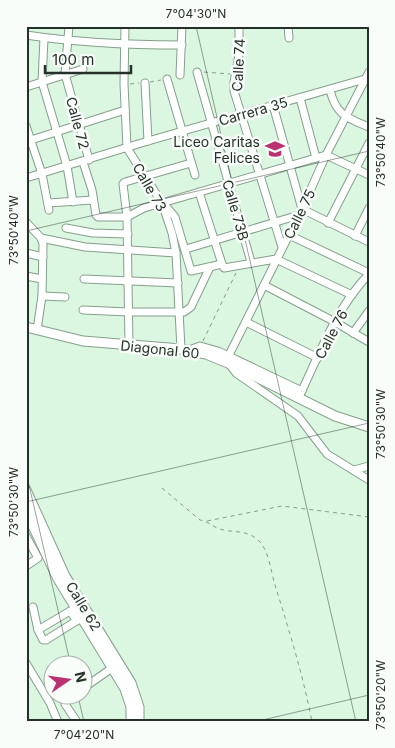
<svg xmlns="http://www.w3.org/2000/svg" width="395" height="748" font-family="Inter,sans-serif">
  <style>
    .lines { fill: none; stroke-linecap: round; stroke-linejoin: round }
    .minor-casing { stroke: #859f8b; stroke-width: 9 }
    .major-casing { stroke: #859f8b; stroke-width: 11 }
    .path { stroke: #869a8a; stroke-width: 1; stroke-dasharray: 4 4; stroke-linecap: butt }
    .minor { stroke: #fff; stroke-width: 7 }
    .major { stroke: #fff; stroke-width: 9 }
    .ticks { fill: none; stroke: #253028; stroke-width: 1; stroke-opacity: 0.45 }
    .labels { text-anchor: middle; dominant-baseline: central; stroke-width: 5; stroke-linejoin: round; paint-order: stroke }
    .street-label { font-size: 14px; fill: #253028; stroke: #f8fdf9 }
    .poi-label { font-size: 14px; fill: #253028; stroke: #f8fdf9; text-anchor: end }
    .neatline { fill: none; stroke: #253028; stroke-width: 2 }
    .ticks-label { font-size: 12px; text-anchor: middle; fill: #253028 }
  </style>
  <rect width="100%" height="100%" fill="#dbf7e1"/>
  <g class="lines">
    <defs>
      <g id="minor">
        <path d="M69 26 65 74 89 160"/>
        <path d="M125 26 124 84 127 148 162 203 172 233 176 253 181 349"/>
        <path d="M239 26V55L234 82V91L282 247"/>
        <path d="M288 26 289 38"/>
        <path d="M26 35C79 43 129 45 182 45"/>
        <path d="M44 38 42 82 67 166 73 202"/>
        <path d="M197 72 251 262"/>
        <path d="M180 75 182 26"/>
        <path d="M167 79 195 175"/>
        <path d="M145 83 148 141"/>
        <path d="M26 87 83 69"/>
        <path d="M330 90C336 115 347 118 369 127"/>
        <path d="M300 98 316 158"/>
        <path d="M273 105 302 209 369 242"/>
        <path d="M26 126 42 174 49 210"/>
        <path d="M31 140 125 110"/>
        <path d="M83 162 92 190 96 215 98 217H127L144 208 162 203 326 155 369 175"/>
        <path d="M26 178 148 141 365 79 369 81"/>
        <path d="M199 192 222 264 224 268 276 259 352 295"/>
        <path d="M48 203 93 200"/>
        <path d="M164 204 175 217 191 271 222 264"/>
        <path d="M26 222 41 238 43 244 42 296 37 330"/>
        <path d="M328 223 369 143"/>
        <path d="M66 228 93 233 128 234"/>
        <path d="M289 235 369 273"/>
        <path d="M355 236 369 208"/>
        <path d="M41 238 85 247 176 253"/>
        <path d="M186 249 299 215"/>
        <path d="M26 253 43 257"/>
        <path d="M26 276 42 279"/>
        <path d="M84 279 178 283"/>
        <path d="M264 285 335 322 369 342"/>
        <path d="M42 296 65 297"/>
        <path d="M83 310 129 312H184L191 307 210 267"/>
        <path d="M246 322 318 358"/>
        <path d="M353 333 369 311"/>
        <path d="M129 346 127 217 123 184 125 182 191 163"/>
        <path d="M189 350 200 346 218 351 302 391"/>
        <path d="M229 355 302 209 326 155 369 72"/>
        <path d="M230 365 236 373 298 416 327 454 369 480"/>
        <path d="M299 397C319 355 336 308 369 274"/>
        <path d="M354 470 369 466"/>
        <path d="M26 536 38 558 26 566"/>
        <path d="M33 607 38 630 43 640H46L81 618"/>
        <path d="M38 630 70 611 77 621"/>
        <path d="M26 663 50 703 58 722"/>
        <path d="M82 689 112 668"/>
        <path d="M73 696 65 704 77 722"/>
      </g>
      <g id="major">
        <path d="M26 327 83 341 181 349 206 354 228 363 335 416 369 427"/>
        <path d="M26 490 65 576 131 683 139 707V722"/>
        <path d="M26 511 58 579 125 689 131 707V722"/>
      </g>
    </defs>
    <use href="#minor" class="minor-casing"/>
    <use href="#major" class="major-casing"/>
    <g class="path">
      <path d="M204 72 230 74"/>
      <path d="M150 82 161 80"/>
      <path d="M130 84 139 83"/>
      <path d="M203 341 236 273"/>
      <path d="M162 488 200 520C207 521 211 525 217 528 232 534 247 528 260 542 269 552 271 572 275 585 289 630 303 675 312 722"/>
      <path d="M207 521 282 506 369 517"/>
    </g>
    <use href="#minor" class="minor"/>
    <use href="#major" class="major"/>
  </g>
  <path class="ticks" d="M196 26 356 722M26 231 369 151M26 472 71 666M26 502 369 423M78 696 84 722M254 722 369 695"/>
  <defs>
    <symbol id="school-bare" viewBox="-9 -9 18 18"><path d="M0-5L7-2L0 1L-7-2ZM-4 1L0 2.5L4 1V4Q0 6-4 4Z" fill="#ba3271" stroke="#f8fdf9" stroke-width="2.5" paint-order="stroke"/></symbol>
  </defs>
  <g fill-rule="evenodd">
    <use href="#school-bare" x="261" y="135" width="28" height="28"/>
  </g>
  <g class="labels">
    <g class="street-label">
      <text transform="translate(238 65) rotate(-87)">Calle 74</text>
      <text transform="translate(253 111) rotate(-16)">Carrera 35</text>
      <text transform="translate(78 123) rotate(75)">Calle 72</text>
      <text transform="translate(150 187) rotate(60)">Calle 73</text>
      <text transform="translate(236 210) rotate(74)">Calle 73B</text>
      <text transform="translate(299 214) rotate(-64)">Calle 75</text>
      <text transform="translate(331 334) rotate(-62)">Calle 76</text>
      <text transform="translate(160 349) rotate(6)">Diagonal 60</text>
      <text transform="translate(84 606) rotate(59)">Calle 62</text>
    </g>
    <g class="poi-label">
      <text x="260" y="141">Liceo Caritas<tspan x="260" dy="16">Felices</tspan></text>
    </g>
  </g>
  <rect width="395" height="748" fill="none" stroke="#f8fdf9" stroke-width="55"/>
  <g transform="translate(68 680) rotate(77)"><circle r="24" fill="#f8fdf9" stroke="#a4aba5"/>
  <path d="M0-4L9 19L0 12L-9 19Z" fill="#ba3271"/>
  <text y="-8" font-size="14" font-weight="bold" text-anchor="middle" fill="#253028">N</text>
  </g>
  <path d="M45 65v8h86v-8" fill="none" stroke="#253028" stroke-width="2.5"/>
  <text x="52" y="65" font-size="15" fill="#253028" stroke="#f8fdf9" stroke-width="4" paint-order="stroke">100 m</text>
  <rect x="28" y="28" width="340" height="692" class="neatline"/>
  <g class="ticks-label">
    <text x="196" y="18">7°04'30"N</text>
    <text transform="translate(381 152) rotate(-90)" y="4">73°50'40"W</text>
    <text transform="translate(14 230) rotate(-90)" y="4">73°50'40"W</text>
    <text transform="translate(381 424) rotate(-90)" y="4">73°50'30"W</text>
    <text transform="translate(14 502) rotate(-90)" y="4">73°50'30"W</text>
    <text transform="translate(381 695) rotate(-90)" y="4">73°50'20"W</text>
    <text x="84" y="739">7°04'20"N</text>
  </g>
</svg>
